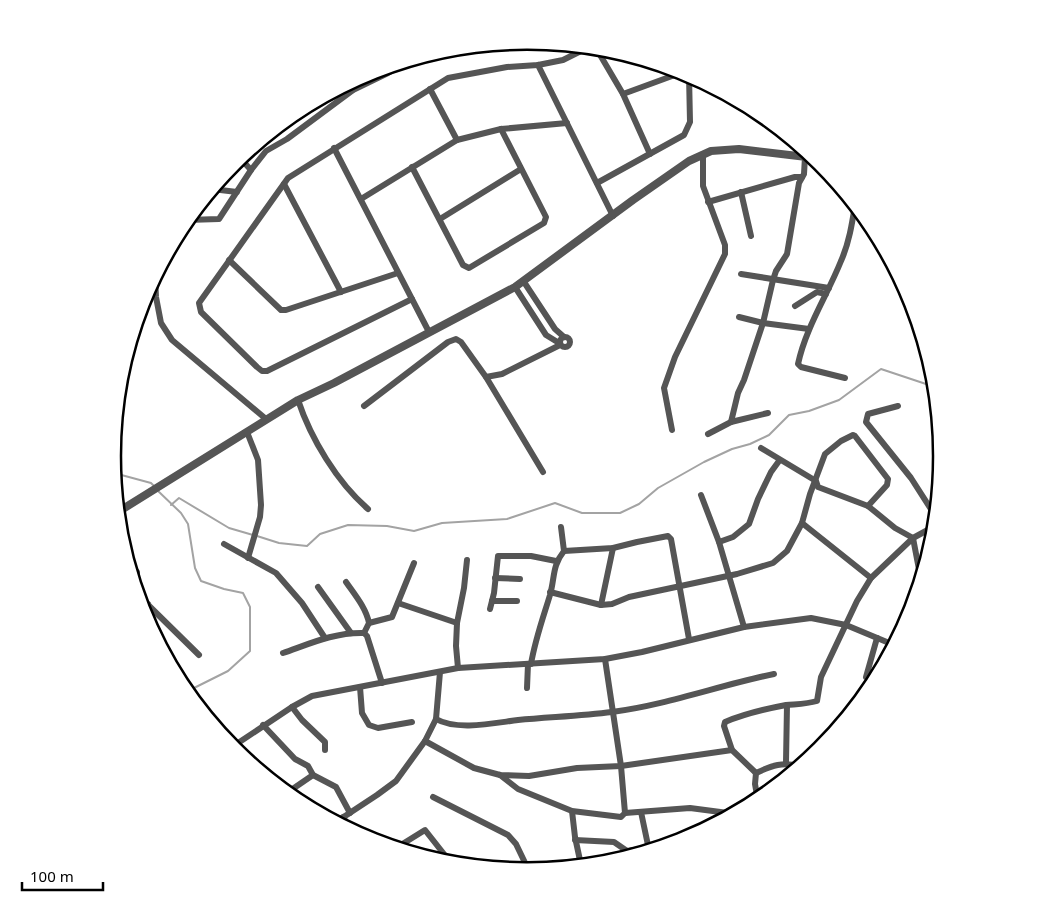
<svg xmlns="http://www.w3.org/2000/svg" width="1054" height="912" font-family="'Noto Sans',sans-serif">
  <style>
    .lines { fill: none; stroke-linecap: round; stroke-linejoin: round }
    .stream { stroke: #a3a3a3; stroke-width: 2 }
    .minor { stroke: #555; stroke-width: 6 }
    .tertiary { stroke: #555; stroke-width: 8 }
    .rim { fill: none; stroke: #000; stroke-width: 2.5 }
  </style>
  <rect width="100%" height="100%" fill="#fff"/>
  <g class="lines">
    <g class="stream">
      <path d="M114 473 151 483 154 486"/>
      <path d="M157 490 181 513 188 524 195 568 201 581 224 589 243 593 250 607V651L228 671 186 692"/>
      <path d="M171 505 179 498 229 528 253 535"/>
      <path d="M257 536 279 543 307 546 320 534 348 525 387 526 414 531 442 523 507 519 555 503 582 513H620L639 504 658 488 704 462 732 449 750 444 769 435 789 415 809 411 839 400 881 369 935 387"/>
    </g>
    <g class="minor">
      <path d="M596 48 623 94 650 154"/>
      <path d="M538 65 613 216"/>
      <path d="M347 84 353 90"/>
      <path d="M430 89 457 140"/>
      <path d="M623 94 683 72"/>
      <path d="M334 148 429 332"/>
      <path d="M240 158 251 170"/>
      <path d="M412 167 463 265 469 268 544 223 546 217 501 129"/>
      <path d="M597 183 684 135 690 122 689 75"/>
      <path d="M284 184 341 292"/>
      <path d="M212 189 237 192"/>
      <path d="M741 192 751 236"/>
      <path d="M361 199 457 140 501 129 567 123"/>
      <path d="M708 202 795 177H802"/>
      <path d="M440 219 521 169"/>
      <path d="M187 220 219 219 251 170 266 151 287 139 353 90 388 73 409 61"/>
      <path d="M229 260 281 310H286L398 273"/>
      <path d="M741 274 829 288"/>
      <path d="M155 277 156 297 161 323 172 340 266 419"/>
      <path d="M524 282 555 329 564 337"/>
      <path d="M515 287 546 335 559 343"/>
      <path d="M412 299 267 371H262L257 367 201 312 199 303 288 178 448 78 507 67 538 65 563 60 589 47"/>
      <path d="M795 306 817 292 826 294"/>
      <path d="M739 317 763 323 809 329"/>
      <circle cx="565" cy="342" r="5"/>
      <path d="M486 377 502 374 560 345"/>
      <path d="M845 378 801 367 798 364C806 327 827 296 841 261 849 243 852 224 855 205"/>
      <path d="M298 400C311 439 337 482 368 509"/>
      <path d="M364 406 448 342 456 339 461 342 486 377 543 472"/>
      <path d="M898 406 868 414 866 422 911 478 936 517"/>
      <path d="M731 422 738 393 744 380 763 323 773 280 776 271 787 254 799 183 804 174 805 157"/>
      <path d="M672 430 664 388 675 357 725 254V245L703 186V154"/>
      <path d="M247 432 258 460 261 505 260 517 248 558"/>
      <path d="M708 434 731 422 768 413"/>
      <path d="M761 448 816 481 818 487 868 506 895 528 913 538 921 580"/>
      <path d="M701 495 719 542 744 627"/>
      <path d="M802 523 871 578"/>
      <path d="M719 542 733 537 749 524 758 499 771 472 779 461"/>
      <path d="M224 544 276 573 302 603 325 638"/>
      <path d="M564 551 613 548 637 542 668 536 671 539 689 639"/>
      <path d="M127 561 137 572 136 588"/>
      <path d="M495 578 520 579"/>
      <path d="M346 582C355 595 366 608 369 623L364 633"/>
      <path d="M318 587 351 633"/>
      <path d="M550 592 601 605 612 604 629 597 737 574 773 563 787 551 802 523 810 494 825 454 841 441 853 435 855 436 888 479 887 485 868 506"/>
      <path d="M138 595 199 655"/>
      <path d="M492 601H517"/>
      <path d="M398 603 457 623"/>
      <path d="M601 605 613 548"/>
      <path d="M490 609 494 593 498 556H531L556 561"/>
      <path d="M143 612 148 604"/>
      <path d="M369 623 392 617 414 563"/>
      <path d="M364 633 367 636 382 683"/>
      <path d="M283 653C309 644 335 632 364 633"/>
      <path d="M605 659 621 766 625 813"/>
      <path d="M531 664C535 640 543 618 550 595 555 577 552 566 564 551L561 527"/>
      <path d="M458 668 456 646 457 623 464 588 467 560"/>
      <path d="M866 677 877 638"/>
      <path d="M360 687 362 713 369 725 378 728 412 722"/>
      <path d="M527 688 528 664"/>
      <path d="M292 707 302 720 325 742V750"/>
      <path d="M436 719C457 731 494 723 518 720 549 717 581 716 612 712 667 705 720 685 774 674"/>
      <path d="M263 725 295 759 308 766 313 775 336 787 350 813"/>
      <path d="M425 741 474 768 500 775 529 776 577 768 621 766 732 750"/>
      <path d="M232 747 292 707 312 696 458 668 605 659 642 652 744 627 811 618 846 625 894 645"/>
      <path d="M247 760 261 769 270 778"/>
      <path d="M786 762 787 705"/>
      <path d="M756 773 732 750 724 726 725 722C744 714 765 709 786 705 797 704 807 704 817 701L821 677 857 601 871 578 913 538 935 526"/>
      <path d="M756 773C773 765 782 762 800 766"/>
      <path d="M756 773 755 784 758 801"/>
      <path d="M500 775 518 789 572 811 621 817 625 813 690 808 728 813 736 812"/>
      <path d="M294 788 313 775"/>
      <path d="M433 797 508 835 516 844 529 871"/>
      <path d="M572 811 575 837 581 865"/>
      <path d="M641 812 649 850"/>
      <path d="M343 817 350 829"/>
      <path d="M336 822 377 795 396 781 425 741 436 719 440 672"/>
      <path d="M575 840 614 842 627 851 649 848"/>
      <path d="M396 848 425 830 451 863"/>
      <path d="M528 868 580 861"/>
    </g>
    <path class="tertiary" d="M118 512 298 400 334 383 515 287 633 200 689 161 711 151 739 149 815 158"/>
  </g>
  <path d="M0 0H1054V912H0ZM121 456a406 406 0 1 1 812 0a406 406 0 1 1-812 0Z" fill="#fff" fill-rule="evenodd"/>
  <path class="rim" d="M121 456a406 406 0 1 1 812 0a406 406 0 1 1-812 0Z"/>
  <path d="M22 882v8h81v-8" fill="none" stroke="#000000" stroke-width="2.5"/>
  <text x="30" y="882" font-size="15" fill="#000000" stroke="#ffffff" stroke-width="4" paint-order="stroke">100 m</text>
</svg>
